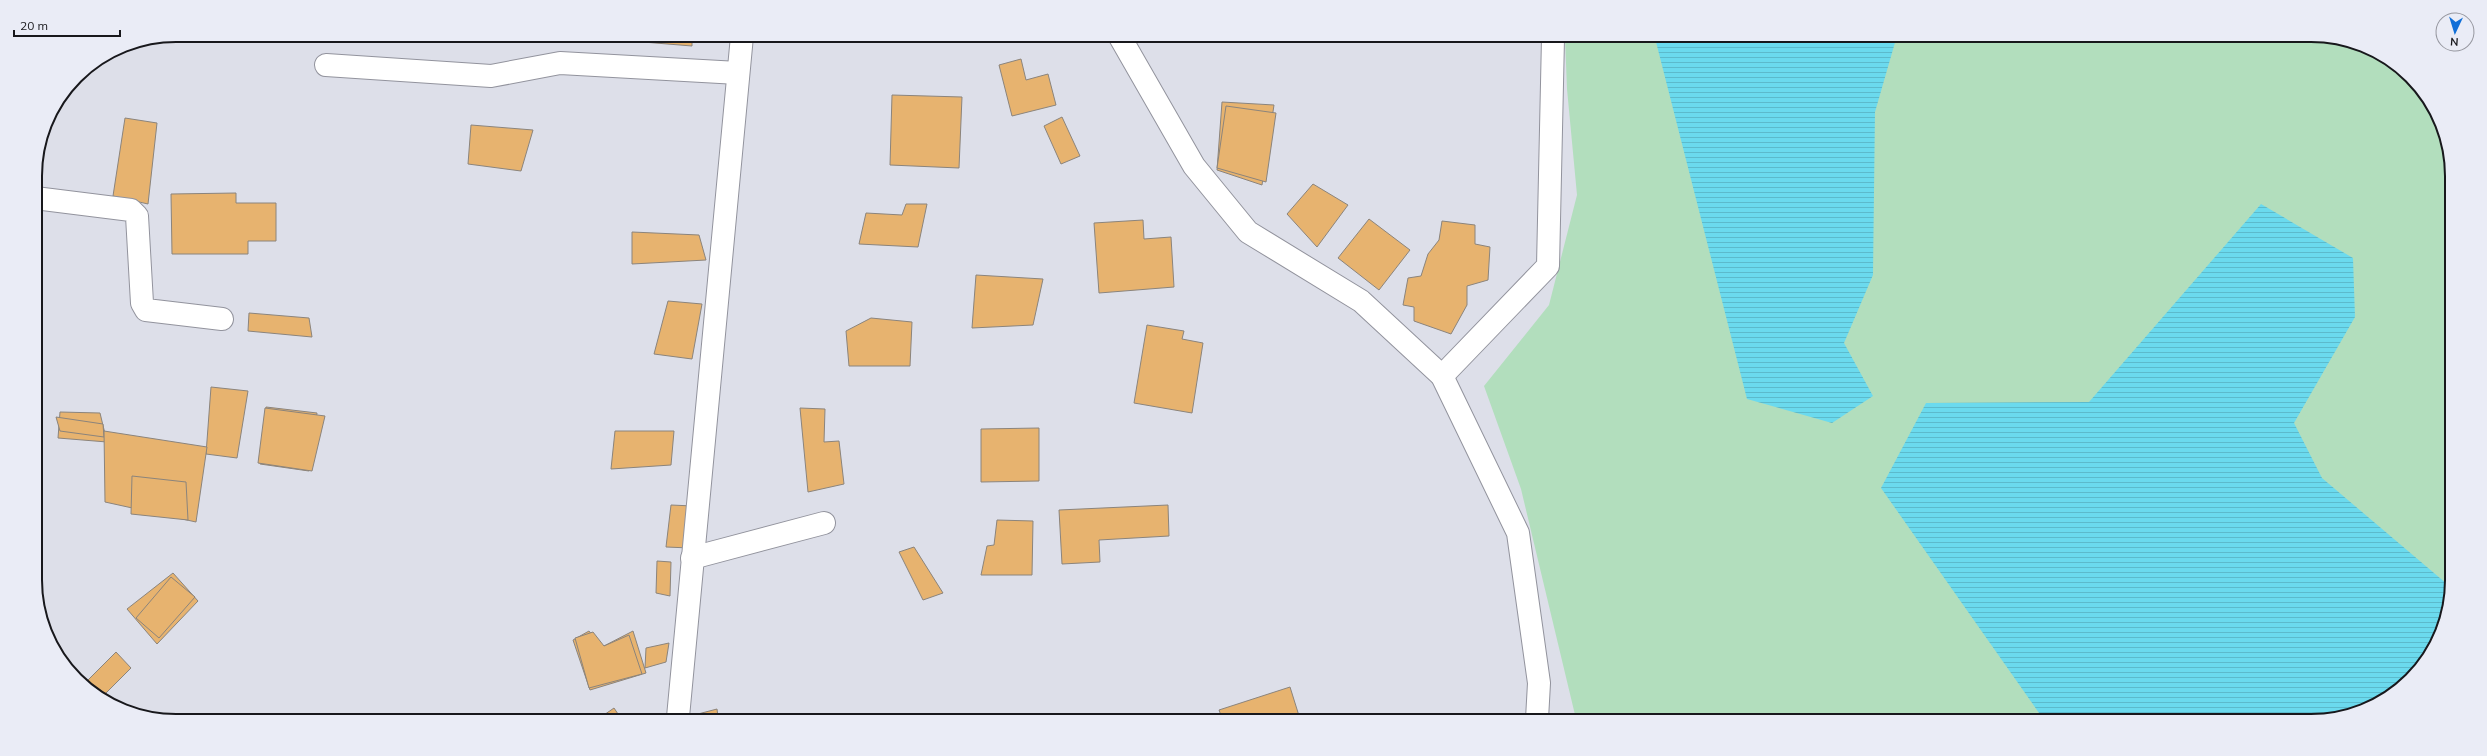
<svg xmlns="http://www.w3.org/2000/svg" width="2487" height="756" font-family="Mulish,sans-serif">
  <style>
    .grass { fill: #b2debd }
    .water { fill: url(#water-rules) }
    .building { fill: #e7b36f; stroke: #8b847c }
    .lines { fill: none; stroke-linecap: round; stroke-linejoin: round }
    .minor-casing { stroke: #92939d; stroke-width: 24 }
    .tertiary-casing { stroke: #92939d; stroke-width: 24 }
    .minor { stroke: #fff; stroke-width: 22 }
    .tertiary { stroke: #fff; stroke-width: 22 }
    .rim { fill: none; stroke: #18181c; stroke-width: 2 }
  </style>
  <defs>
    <pattern id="water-rules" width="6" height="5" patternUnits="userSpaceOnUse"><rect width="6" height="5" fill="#6bdaee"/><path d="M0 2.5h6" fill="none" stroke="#5cbacc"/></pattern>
  </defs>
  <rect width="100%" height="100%" fill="#dddfe9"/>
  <path class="grass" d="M1565 38 2347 40 2381 54 2417 83 2449 149 2447 616 2428 658 2397 692 2356 713 2320 721 1576 719 1521 489 1484 386 1549 305 1577 195 1567 89Z"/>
  <g class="water">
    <path d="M1655 38 1896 39 1875 112 1873 275 1844 343 1873 396 1832 423 1747 399Z"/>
    <path d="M2261 204 2353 258 2355 317 2294 423 2322 478 2447 584V616L2428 658 2397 692 2356 713 2320 721 2044 720 1881 488 1926 403 2089 402Z"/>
  </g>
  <g class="building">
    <path d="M644 36H692V46L643 42Z"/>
    <path d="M1021 59 1026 80 1048 74 1056 105 1012 116 999 65Z"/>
    <path d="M892 95 962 97 959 168 890 165Z"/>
    <path d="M1222 102 1274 105 1262 185 1217 170Z"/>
    <path d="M1226 106 1276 113 1266 182 1217 168Z"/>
    <path d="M1062 117 1080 156 1061 164 1044 126Z"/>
    <path d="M125 118 157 123 148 204 113 196Z"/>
    <path d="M471 125 533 130 521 171 468 164Z"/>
    <path d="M1313 184 1348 205 1317 247 1287 214Z"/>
    <path d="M236 193V203H276V241H248V254H172L171 194Z"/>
    <path d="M906 204H927L918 247 859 244 866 213 902 215Z"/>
    <path d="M1369 219 1410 250 1379 290 1338 258Z"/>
    <path d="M1143 220 1144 239 1171 237 1174 287 1099 293 1094 223Z"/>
    <path d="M1442 221 1475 225V244L1490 247 1488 280 1467 286V305L1451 334 1414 321V307L1403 305 1408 278 1421 276 1428 254 1439 240Z"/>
    <path d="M632 232 699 235 706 260 632 264Z"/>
    <path d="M976 275 1043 279 1033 325 972 328Z"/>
    <path d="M668 301 702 304 692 359 654 354Z"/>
    <path d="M249 313 309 318 312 337 248 331Z"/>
    <path d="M871 318 912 322 910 366H849L846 331Z"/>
    <path d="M1147 325 1184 331 1182 339 1203 343 1192 413 1134 403Z"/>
    <path d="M211 387 248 391 237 458 206 454Z"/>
    <path d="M266 407 317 413 309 471 260 464Z"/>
    <path d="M265 408 325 416 312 471 258 463Z"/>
    <path d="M800 408 825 409 824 442 839 441 844 484 808 492Z"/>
    <path d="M60 412 100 413 107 442 58 438Z"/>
    <path d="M56 417 103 424 104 437 60 431Z"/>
    <path d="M1039 428V481L981 482V429Z"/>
    <path d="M104 431 207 447 196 522 105 502Z"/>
    <path d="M615 431H674L671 465 611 469Z"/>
    <path d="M132 476 186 482 188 520 131 514Z"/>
    <path d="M671 505 693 506 690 548 666 547Z"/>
    <path d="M1168 505 1169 536 1099 540 1100 562 1062 564 1059 510Z"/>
    <path d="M997 520 1033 521 1032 575H981L987 546 994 545Z"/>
    <path d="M914 547 943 593 923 600 899 552Z"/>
    <path d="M657 561 671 562 670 596 656 593Z"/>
    <path d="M173 573 198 601 157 644 127 609Z"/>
    <path d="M171 577 195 597 159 638 136 618Z"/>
    <path d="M589 631 602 647 633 631 646 673 590 690 573 640Z"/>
    <path d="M593 632 604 646 629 635 642 674 589 688 575 638Z"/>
    <path d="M669 643 666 662 645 668 646 648Z"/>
    <path d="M116 652 131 668 104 695 84 684Z"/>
    <path d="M1290 687 1300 719 1222 718 1219 710Z"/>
    <path d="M614 708 620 717H601Z"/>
    <path d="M717 709 718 717H699L698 714Z"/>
  </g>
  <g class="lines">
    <defs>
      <g id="minor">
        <path d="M326 65 491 76 560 63 738 73"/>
        <path d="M35 198 131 210 137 216 142 303 146 310 222 319"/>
        <path d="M1442 376 1548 266 1553 38"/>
        <path d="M692 558 824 523"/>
        <path d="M678 717 742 36"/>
      </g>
      <path id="tertiary" d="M1120 37 1194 166 1248 232 1361 301 1442 376 1518 533 1539 683 1537 719"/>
    </defs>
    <use href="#minor" class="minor-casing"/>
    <use href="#tertiary" class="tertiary-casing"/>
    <use href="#minor" class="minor"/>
    <use href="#tertiary" class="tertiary"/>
  </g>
  <path d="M0 0H2487V756H0ZM176 42H2311A134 134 0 0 1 2445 176V580A134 134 0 0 1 2311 714H176A134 134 0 0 1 42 580V176A134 134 0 0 1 176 42Z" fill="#eaecf6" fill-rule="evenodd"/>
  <path class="rim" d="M176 42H2311A134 134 0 0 1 2445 176V580A134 134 0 0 1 2311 714H176A134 134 0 0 1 42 580V176A134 134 0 0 1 176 42Z"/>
  <g transform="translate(2455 32) rotate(184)"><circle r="19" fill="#eaecf6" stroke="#96979f"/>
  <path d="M0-3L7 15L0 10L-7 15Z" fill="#116fd8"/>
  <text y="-6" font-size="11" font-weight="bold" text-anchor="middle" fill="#18181c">N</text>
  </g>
  <path d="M14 30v6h106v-6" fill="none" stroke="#18181c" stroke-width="2"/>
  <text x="20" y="30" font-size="12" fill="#18181c" stroke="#eaecf6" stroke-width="3" paint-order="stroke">20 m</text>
</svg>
